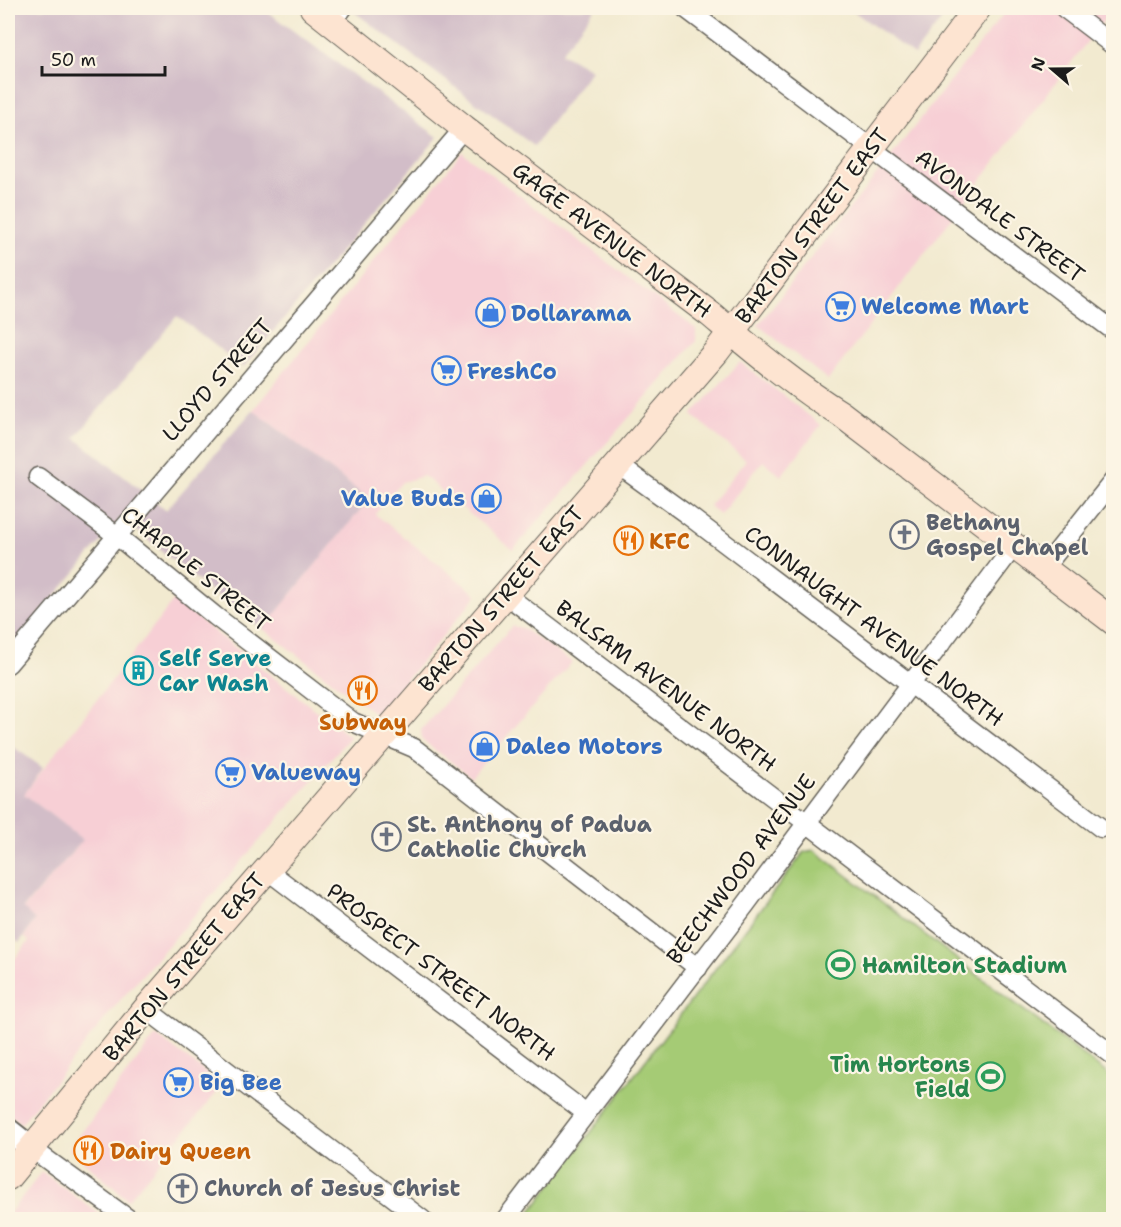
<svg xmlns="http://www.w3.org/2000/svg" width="1121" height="1227" font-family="'Shantell Sans',sans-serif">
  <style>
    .built { fill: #f7cfd5 }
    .industrial { fill: #d2bdc8 }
    .green { fill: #a5cb75; stroke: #607448; stroke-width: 1.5 }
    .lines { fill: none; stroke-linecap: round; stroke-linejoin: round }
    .minor-casing { stroke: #67645b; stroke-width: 21 }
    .tertiary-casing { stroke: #67645b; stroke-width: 26 }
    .secondary-casing { stroke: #67645b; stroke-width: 28 }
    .minor { stroke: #fff; stroke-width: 18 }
    .tertiary { stroke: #fff; stroke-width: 22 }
    .secondary { stroke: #fde4d1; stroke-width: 26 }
    .labels { text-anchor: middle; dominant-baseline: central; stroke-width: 4.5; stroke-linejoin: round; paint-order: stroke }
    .street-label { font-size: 22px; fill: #1c1c1c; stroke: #fcf5e5 }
    .shop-label { font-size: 22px; font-weight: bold; fill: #366cbe; stroke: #fcf5e5; text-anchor: start }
    .worship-label { font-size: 22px; font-weight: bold; fill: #5b616d; stroke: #fcf5e5; text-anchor: start }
    .food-label { font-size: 22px; font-weight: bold; fill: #c56008; stroke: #fcf5e5; text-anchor: start }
    .culture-label { font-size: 22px; font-weight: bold; fill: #0d838f; stroke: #fcf5e5; text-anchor: start }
    .leisure-label { font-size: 22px; font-weight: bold; fill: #27864d; stroke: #fcf5e5; text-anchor: start }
  </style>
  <rect width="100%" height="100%" fill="#fcf5e5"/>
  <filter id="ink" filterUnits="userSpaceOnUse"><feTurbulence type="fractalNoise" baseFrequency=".0167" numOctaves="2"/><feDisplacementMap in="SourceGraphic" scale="12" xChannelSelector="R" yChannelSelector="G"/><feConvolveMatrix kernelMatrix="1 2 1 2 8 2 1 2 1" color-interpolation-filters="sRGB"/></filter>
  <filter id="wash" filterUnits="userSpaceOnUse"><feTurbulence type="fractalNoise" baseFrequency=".008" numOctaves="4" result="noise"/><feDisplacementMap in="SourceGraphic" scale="24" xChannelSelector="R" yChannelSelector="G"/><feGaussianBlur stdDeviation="1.35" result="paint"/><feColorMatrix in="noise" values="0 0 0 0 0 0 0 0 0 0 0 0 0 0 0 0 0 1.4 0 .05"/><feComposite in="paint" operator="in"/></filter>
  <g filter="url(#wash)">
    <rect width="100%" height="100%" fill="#f2ead0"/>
    <g class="built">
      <path d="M1008 8H1113L828 380 758 325Z"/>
      <path d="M462 152 696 329V341L513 550 424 476 402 482 375 514 477 595 377 715 263 629 369 499 253 410Z"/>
      <path d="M740 362 821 425 781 476 763 461 720 515 709 506 746 460 692 415Z"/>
      <path d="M174 600 350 737 116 1005 21 1124 8 1113V967L29 941 24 937 35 920 23 909 83 840 24 794Z"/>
      <path d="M512 626 522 628 572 662 471 777 422 740 421 730Z"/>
      <path d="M156 1035 223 1085 128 1200 69 1149Z"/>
      <path d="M42 1172 106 1219H8V1215Z"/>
    </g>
    <g class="industrial">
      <path d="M8 8H262L438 137 243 367 177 316 75 438 166 510 253 410 369 499 263 629 212 592 121 518 8 652Z"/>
      <path d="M349 8H595L561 53 591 70 534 146Z"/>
      <path d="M849 8H951L914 55Z"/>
      <path d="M8 743 43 768 24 794 83 840 23 908 35 920 19 943 8 934Z"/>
    </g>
    <path class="green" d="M814 850 1113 1078V1219H525L804 852Z"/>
  </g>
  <g filter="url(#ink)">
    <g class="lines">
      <defs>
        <g id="minor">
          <path d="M685 8 1114 331"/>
          <path d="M1064 8 1114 46"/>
          <path d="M332 22 343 8"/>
          <path d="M617 464 685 513 1101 828"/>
          <path d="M38 477 116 535 215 616 353 722 414 748 698 968"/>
          <path d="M1044 568 1114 480"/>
          <path d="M505 594 1114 1056"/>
          <path d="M8 664 464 128"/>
          <path d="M267 870 586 1113"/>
          <path d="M146 1009 423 1220"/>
          <path d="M31 1148 130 1220"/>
          <path d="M505 1220 746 904 1014 546"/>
        </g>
        <path id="tertiary" d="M8 1130 31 1148"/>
        <g id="secondary">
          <path d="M313 8 464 128 710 314C752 349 794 385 841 414L1114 622"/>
          <path d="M8 1177 146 1009 716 352 978 8"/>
        </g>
      </defs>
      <use href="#minor" class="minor-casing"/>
      <use href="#tertiary" class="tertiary-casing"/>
      <use href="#secondary" class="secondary-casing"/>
      <use href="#minor" class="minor"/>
      <use href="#tertiary" class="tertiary"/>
      <use href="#secondary" class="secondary"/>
    </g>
  </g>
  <defs>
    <symbol id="supermarket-ring" viewBox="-11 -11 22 22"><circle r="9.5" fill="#fcf5e5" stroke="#3f7fe0" stroke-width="1.5"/><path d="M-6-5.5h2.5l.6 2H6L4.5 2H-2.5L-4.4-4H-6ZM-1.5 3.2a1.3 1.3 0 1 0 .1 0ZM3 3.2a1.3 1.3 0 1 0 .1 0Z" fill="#3f7fe0"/></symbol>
    <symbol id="shop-ring" viewBox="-11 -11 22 22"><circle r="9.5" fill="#fcf5e5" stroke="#3f7fe0" stroke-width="1.5"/><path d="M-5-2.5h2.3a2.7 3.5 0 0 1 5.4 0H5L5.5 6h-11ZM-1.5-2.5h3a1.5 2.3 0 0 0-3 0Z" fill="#3f7fe0"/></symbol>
    <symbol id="church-ring" viewBox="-11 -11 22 22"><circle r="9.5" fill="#fcf5e5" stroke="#6b7280" stroke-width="1.5"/><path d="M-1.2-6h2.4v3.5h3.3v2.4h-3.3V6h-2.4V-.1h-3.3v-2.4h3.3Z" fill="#6b7280"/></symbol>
    <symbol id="restaurant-ring" viewBox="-11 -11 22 22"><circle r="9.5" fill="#fcf5e5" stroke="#e8710a" stroke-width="1.5"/><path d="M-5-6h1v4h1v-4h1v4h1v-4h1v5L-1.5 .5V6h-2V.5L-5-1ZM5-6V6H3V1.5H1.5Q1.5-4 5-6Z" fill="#e8710a"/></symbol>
    <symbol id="building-ring" viewBox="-11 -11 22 22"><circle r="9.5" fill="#fcf5e5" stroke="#0f9aa8" stroke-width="1.5"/><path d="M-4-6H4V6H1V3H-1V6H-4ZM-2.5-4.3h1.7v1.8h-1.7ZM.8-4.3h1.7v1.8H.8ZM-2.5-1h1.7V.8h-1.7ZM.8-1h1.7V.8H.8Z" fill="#0f9aa8"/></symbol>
    <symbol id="stadium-ring" viewBox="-11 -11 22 22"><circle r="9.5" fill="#fcf5e5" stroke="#2e9e5b" stroke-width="1.5"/><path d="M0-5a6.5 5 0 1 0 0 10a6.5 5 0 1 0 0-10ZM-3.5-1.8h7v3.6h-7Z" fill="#2e9e5b"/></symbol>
  </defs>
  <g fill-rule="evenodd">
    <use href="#supermarket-ring" x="824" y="290" width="33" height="33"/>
    <use href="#shop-ring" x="474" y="296" width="33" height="33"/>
    <use href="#supermarket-ring" x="430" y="354" width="33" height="33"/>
    <use href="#shop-ring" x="470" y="482" width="33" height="33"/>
    <use href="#church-ring" x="888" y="518" width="33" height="33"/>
    <use href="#restaurant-ring" x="612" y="524" width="33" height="33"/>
    <use href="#building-ring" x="122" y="654" width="33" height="33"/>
    <use href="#restaurant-ring" x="346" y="674" width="33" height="33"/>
    <use href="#shop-ring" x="468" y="730" width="33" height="33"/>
    <use href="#supermarket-ring" x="214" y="756" width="33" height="33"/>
    <use href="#church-ring" x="370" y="820" width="33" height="33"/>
    <use href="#stadium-ring" x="824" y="948" width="33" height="33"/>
    <use href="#stadium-ring" x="974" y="1060" width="33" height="33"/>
    <use href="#supermarket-ring" x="162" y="1066" width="33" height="33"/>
    <use href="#restaurant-ring" x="72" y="1134" width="33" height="33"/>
    <use href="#church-ring" x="166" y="1172" width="33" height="33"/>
  </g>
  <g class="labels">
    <g class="street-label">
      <text transform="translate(1000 216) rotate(37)">AVONDALE STREET</text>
      <text transform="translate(812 226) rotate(-53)">BARTON STREET EAST</text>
      <text transform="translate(612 240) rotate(37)">GAGE AVENUE NORTH</text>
      <text transform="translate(217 380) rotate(-49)">LLOYD STREET</text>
      <text transform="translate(196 569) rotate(39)">CHAPPLE STREET</text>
      <text transform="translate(501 599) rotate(-49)">BARTON STREET EAST</text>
      <text transform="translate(874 626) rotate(37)">CONNAUGHT AVENUE NORTH</text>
      <text transform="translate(666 686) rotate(37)">BALSAM AVENUE NORTH</text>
      <text transform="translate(741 869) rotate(-53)">BEECHWOOD AVENUE</text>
      <text transform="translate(184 967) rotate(-50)">BARTON STREET EAST</text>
      <text transform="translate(441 972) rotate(37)">PROSPECT STREET NORTH</text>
    </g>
    <g class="shop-label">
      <text x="861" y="306">Welcome Mart</text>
      <text x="511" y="313">Dollarama</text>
      <text x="467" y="371">FreshCo</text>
      <text x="465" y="498" text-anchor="end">Value Buds</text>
      <text x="506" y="746">Daleo Motors</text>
      <text x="251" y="772">Valueway</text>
      <text x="200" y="1082">Big Bee</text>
    </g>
    <g class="worship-label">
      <text x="926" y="522">Bethany<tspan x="926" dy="25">Gospel Chapel</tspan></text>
      <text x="407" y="824">St. Anthony of Padua<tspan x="407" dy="25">Catholic Church</tspan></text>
      <text x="204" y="1188">Church of Jesus Christ</text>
    </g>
    <g class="food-label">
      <text x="649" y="541">KFC</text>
      <text x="363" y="722" text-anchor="middle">Subway</text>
      <text x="110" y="1151">Dairy Queen</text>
    </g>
    <g class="culture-label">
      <text x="159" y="658">Self Serve<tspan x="159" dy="25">Car Wash</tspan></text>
    </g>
    <g class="leisure-label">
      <text x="862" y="965">Hamilton Stadium</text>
      <text x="970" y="1064" text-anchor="end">Tim Hortons<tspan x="970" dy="25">Field</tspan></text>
    </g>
  </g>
  <rect width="1121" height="1227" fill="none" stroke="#fcf5e5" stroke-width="30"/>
  <g transform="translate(1052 69) rotate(290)" stroke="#fcf5e5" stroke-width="4.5" paint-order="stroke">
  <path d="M0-4.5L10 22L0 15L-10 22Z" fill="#1c1c1c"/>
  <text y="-9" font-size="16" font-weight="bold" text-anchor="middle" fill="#1c1c1c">N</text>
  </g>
  <path d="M42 66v9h123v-9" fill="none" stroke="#1c1c1c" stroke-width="3"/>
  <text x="51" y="66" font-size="18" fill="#1c1c1c" stroke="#fcf5e5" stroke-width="4.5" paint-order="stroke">50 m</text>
</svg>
